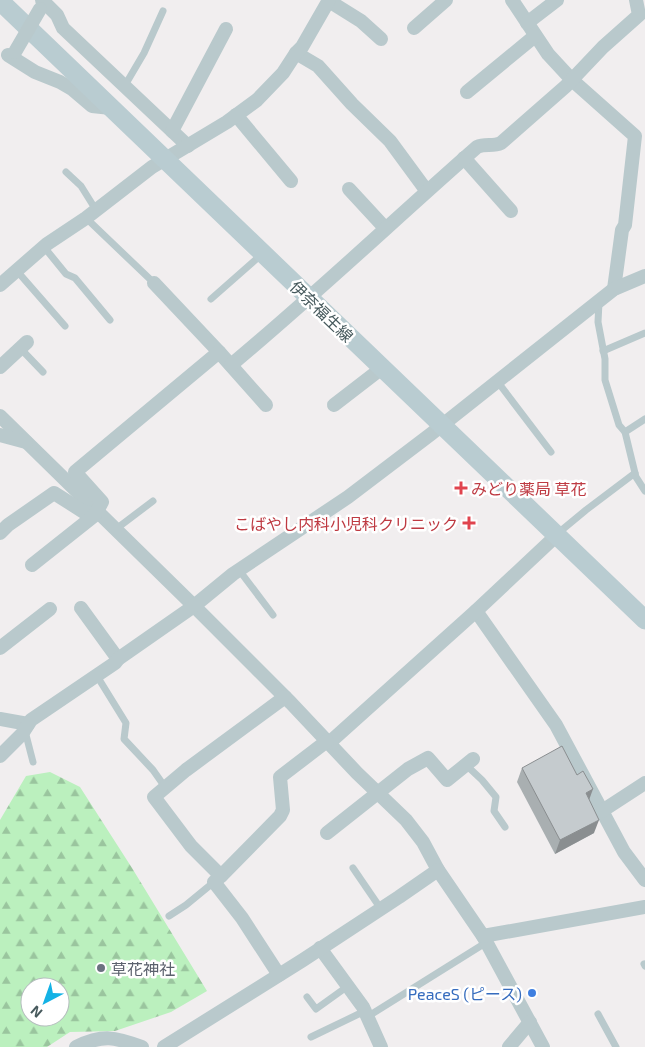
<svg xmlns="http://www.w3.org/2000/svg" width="645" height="1047" font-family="'Exo 2','Noto Sans JP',sans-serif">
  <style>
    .forest { fill: url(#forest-firs); fill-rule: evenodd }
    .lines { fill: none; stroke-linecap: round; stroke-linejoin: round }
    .service { stroke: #b9c9cc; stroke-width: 7 }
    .minor { stroke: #b9c9cc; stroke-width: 14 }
    .secondary { stroke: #b9ccd1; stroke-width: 19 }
    .minor-bridge { stroke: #b9c9cc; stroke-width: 14 }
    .wall { fill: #a9afb1 }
    .shaded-wall { fill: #8a8e90 }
    .building { fill: #c5cbce; stroke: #8a8e90 }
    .health-dot { fill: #e0444e; stroke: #fff; stroke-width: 2 }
    .worship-dot { fill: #6b7280; stroke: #fff; stroke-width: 2 }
    .shop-dot { fill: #3f7fe0; stroke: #fff; stroke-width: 2 }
    .labels { text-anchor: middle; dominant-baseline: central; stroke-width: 5; stroke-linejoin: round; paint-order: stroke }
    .street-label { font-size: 16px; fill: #46595c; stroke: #fff }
    .health-label { font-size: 16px; fill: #be3a42; stroke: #fff; text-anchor: start }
    .worship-label { font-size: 16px; fill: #5b616d; stroke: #fff; text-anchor: start }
    .shop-label { font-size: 16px; fill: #366cbe; stroke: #fff; text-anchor: end }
  </style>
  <defs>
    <pattern id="forest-firs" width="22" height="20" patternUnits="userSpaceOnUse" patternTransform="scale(1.25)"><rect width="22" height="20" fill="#bbf0be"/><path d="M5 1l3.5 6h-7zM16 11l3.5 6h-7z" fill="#9ac59e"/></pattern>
  </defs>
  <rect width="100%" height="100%" fill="#f1eeef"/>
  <path class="forest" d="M50 772 80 787 132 868 207 991 171 1012 115 1031 70 1032 47 1047H0V820L26 776ZM30 987H60V1017H30Z"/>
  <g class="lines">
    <g class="service">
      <path d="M124 87 144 53 163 11"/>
      <path d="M66 172 81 186 96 210"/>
      <path d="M86 218 154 283"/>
      <path d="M44 247 66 274 75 278 110 320"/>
      <path d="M17 271 65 326"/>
      <path d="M211 299 262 254"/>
      <path d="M20 348 43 372"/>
      <path d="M603 351 645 333"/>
      <path d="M497 381 551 452"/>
      <path d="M625 432 645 419"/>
      <path d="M635 473 636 477 645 491"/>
      <path d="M116 529 153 501"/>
      <path d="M557 534 586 510 635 473 625 432 619 425 605 380V359L598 322 599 302"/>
      <path d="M239 570 273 615"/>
      <path d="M97 676 126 723 124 739 153 770 165 787"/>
      <path d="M25 731 33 762"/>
      <path d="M466 765 482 780 496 797 494 811 505 827"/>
      <path d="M353 868 381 909"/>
      <path d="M169 916 186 905 214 882"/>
      <path d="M644 964 645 966"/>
      <path d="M307 997 316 1009 348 986"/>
      <path d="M598 1014 616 1047"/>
      <path d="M367 1017 487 942"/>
      <path d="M311 1037 365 1011"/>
    </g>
    <g class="minor">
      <path d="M42 0 57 15 63 28 188 146"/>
      <path d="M512 0 548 54 572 80 635 136 625 225 622 230 614 289"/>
      <path d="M329 1 361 21 381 39"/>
      <path d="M527 23 557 0"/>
      <path d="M414 28 446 0"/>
      <path d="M296 53 318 66 352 104 390 141 426 190"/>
      <path d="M8 55 35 72 60 82 72 89 92 106 111 108"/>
      <path d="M467 92 535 36"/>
      <path d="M236 115 291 181"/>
      <path d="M172 131 226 29"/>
      <path d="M464 158 511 211"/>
      <path d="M349 189 385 228"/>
      <path d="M154 283 219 352 266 405"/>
      <path d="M0 285 47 244 86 218 152 167 227 122 257 100 283 73 296 53 302 47 329 0"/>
      <path d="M231 365C315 295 395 219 477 147 485 143 493 147 501 143L566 86 603 47 639 15 636 0"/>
      <path d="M0 367 27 342"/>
      <path d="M334 405 382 368"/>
      <path d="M0 416 194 606 291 703 357 773 406 820 423 842 438 870 483 936 543 1047"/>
      <path d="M0 435 26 442"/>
      <path d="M0 533 8 525 54 493 87 514 97 511"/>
      <path d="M32 565 95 515 102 502 75 472 219 352"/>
      <path d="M81 608 118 659"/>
      <path d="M476 611 556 725 624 852 645 880"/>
      <path d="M0 648 50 609"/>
      <path d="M0 719 28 724"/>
      <path d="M329 743 476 611 557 535"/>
      <path d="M0 756 22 734 31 720 115 663 118 659 194 606 233 574 348 497 431 434 614 289 645 276"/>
      <path d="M602 811 645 783"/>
      <path d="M327 833 408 769 428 758 447 780 473 759"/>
      <path d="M221 876 280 816 283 810 280 777 327 741"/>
      <path d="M483 936 645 907"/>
      <path d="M320 948 363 1007 381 1047"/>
      <path d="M279 975 242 918 214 882 221 876 191 846 154 797 186 770 285 697"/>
      <path d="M76 1047C103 1034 115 1037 142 1047"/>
      <path d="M164 1047 303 960 399 897 438 870"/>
      <path d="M509 1047 530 1022"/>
    </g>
    <path class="secondary" d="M0 1 645 620"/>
    <path class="minor-bridge" d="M15 52 40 9"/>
  </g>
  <path class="wall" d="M522 768 577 775 589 799 594 833 555 854 517 782Z"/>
  <g class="shaded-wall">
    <path d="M593 789 588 803 586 793Z"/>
    <path d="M599 820 594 833 555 854 560 840Z"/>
  </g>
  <path class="building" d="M562 746 577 775 583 771 593 789 586 793 599 820 560 840 522 768Z"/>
  <g class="health-dot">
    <path d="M458.5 480.5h5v5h5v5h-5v5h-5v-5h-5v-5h5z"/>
    <path d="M466.5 515.5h5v5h5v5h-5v5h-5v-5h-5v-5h5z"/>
  </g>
  <circle class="worship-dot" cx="101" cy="968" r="5"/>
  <circle class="shop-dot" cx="532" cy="993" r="5"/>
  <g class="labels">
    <g class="street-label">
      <text transform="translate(322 311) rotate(44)">伊奈福生線</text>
    </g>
    <g class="health-label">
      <text x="471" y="488">みどり薬局 草花</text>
      <text x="458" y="523" text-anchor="end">こばやし内科小児科クリニック</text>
    </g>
    <g class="worship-label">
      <text x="111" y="968">草花神社</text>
    </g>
    <g class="shop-label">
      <text x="522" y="993">PeaceS (ピース)</text>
    </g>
  </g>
  <g transform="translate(45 1002) rotate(221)"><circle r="24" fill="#ffffff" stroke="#b5bdbe"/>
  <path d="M0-4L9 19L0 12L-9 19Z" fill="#14b2e5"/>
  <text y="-8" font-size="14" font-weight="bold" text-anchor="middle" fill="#46595c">N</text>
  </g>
</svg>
